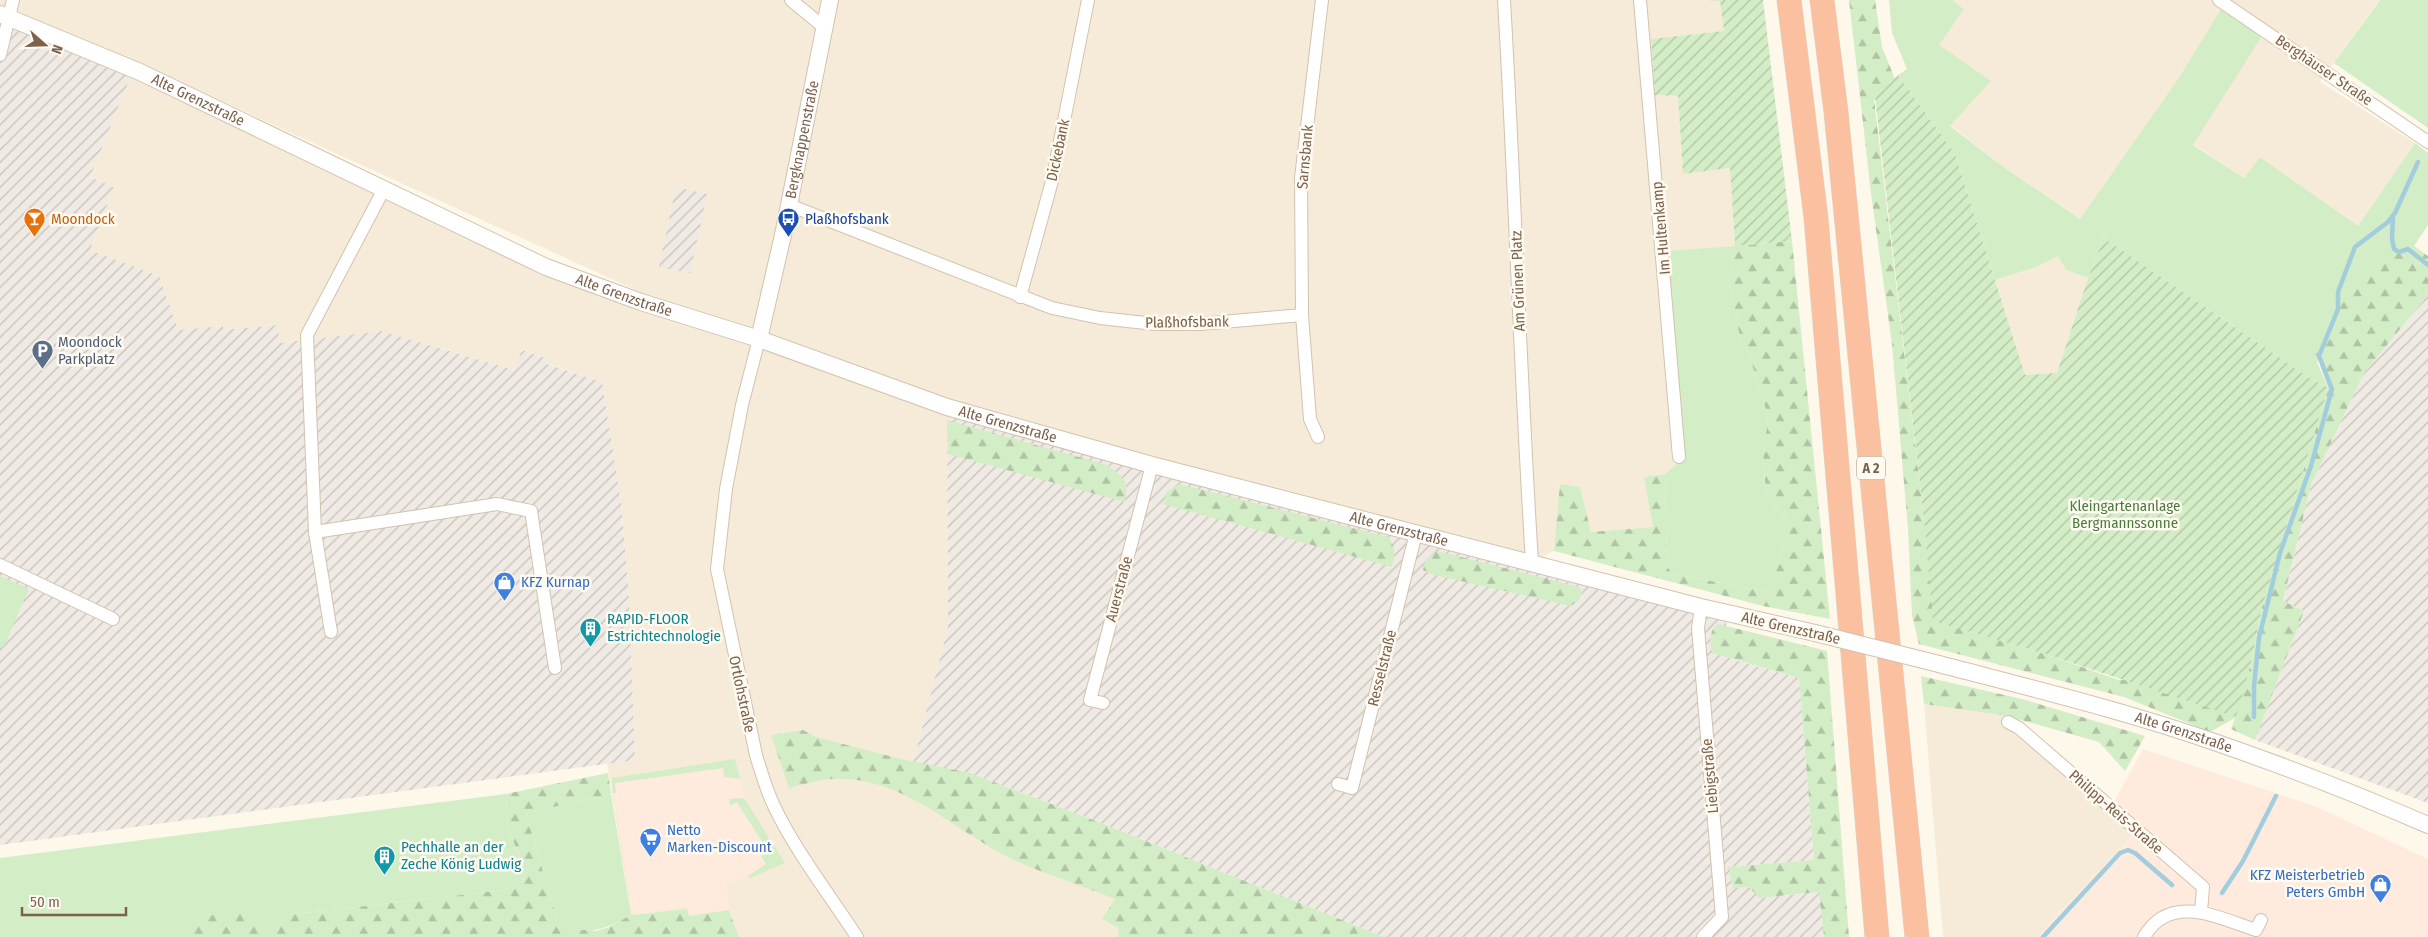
<svg xmlns="http://www.w3.org/2000/svg" width="2428" height="937" font-family="'Fira Sans Condensed',sans-serif">
  <style>
    .residential { fill: #f6ebd8 }
    .commercial { fill: #feebde }
    .industrial { fill: url(#industrial-furrows) }
    .grass { fill: #d3edc7 }
    .forest { fill: url(#forest-firs) }
    .garden { fill: url(#garden-furrows) }
    .lines { fill: none; stroke-linecap: round; stroke-linejoin: round }
    .stream { stroke: #a2cddc; stroke-width: 4.5 }
    .minor-casing { stroke: #d2c2ae; stroke-width: 14 }
    .tertiary-casing { stroke: #d2c2ae; stroke-width: 18 }
    .motorway-casing { stroke: #ddd6d0; stroke-width: 25 }
    .minor { stroke: #fff; stroke-width: 12 }
    .tertiary { stroke: #fff; stroke-width: 16 }
    .motorway { stroke: #fbc09f; stroke-width: 24 }
    .tertiary-bridge-casing { stroke: #d2c2ae; stroke-width: 18; stroke-linecap: butt }
    .tertiary-bridge { stroke: #fff; stroke-width: 16 }
    .labels { text-anchor: middle; dominant-baseline: central; stroke-width: 5; stroke-linejoin: round; paint-order: stroke }
    .shield { fill: #fffbf2; stroke: #a38f7d; stroke-width: 1 }
    .shield-label { font-size: 14px; font-weight: bold; fill: #7c614b }
    .street-label { font-size: 15px; fill: #7c614b; stroke: #fffbf2 }
    .food-label { font-size: 15px; fill: #c56008; stroke: #fffbf2; text-anchor: start }
    .transit-label { font-size: 15px; fill: #164399; stroke: #fffbf2; text-anchor: start }
    .service-label { font-size: 15px; fill: #4e5e75; stroke: #fffbf2; text-anchor: start }
    .park-label { font-size: 15px; fill: #4b7b3f; stroke: #fffbf2 }
    .shop-label { font-size: 15px; fill: #366cbe; stroke: #fffbf2; text-anchor: start }
    .culture-label { font-size: 15px; fill: #0d838f; stroke: #fffbf2; text-anchor: start }
  </style>
  <defs>
    <pattern id="industrial-furrows" width="10" height="10" patternUnits="userSpaceOnUse" patternTransform="scale(1.25)"><rect width="10" height="10" fill="#efeae3"/><path d="M-1 1l2-2M0 10L10 0M9 11l2-2" fill="none" stroke="#c7c1ba"/></pattern>
    <pattern id="forest-firs" width="22" height="20" patternUnits="userSpaceOnUse" patternTransform="scale(1.25)"><rect width="22" height="20" fill="#d3edc7"/><path d="M5 1l3.5 6h-7zM16 11l3.5 6h-7z" fill="#b0c3a4"/></pattern>
    <pattern id="garden-furrows" width="10" height="10" patternUnits="userSpaceOnUse" patternTransform="scale(1.25)"><rect width="10" height="10" fill="#d3edc7"/><path d="M-1 1l2-2M0 10L10 0M9 11l2-2" fill="none" stroke="#b0c3a4"/></pattern>
  </defs>
  <rect width="100%" height="100%" fill="#fef8eb"/>
  <g class="residential">
    <path d="M0 0H1720L1724 31 1651 40 1655 95 1678 96 1683 174 1730 168 1735 246 1665 251 1682 460 1665 474 1644 477 1653 527 1591 532 1580 487 1561 484 1554 551 1532 562 947 413 948 627 913 763 1003 854 1116 899 1107 910 1120 928 1118 937H739L729 910 689 916 687 909 631 915 607 763 635 760 629 598 621 502 602 382 547 363 548 359 522 350 515 370 381 331 278 343V325L223 330 222 326 178 331 159 276 90 250 114 187 90 177 132 73 654 309 752 343 219 100 0 5Z"/>
    <path d="M1952 0H2379L2320 82 2415 143 2358 226 2260 157 2244 178 2193 144 2262 36 2221 9 2178 79 2080 219 2005 168 1950 125 1978 96 1938 45 1964 9Z"/>
    <path d="M2058 255 2066 270 2088 278 2057 373 2025 375 1995 280 2036 267Z"/>
    <path d="M1924 704 2007 716 2141 826 2037 937H1943Z"/>
  </g>
  <g class="commercial">
    <path d="M2143 749 2315 806 2428 859V937H2037L2141 826 2114 802Z"/>
    <path d="M724 768 728 778 740 779 744 798 729 799 730 806 737 801 768 851 762 856 766 864 748 877 726 883 729 910 690 915 688 906 632 915 617 810H615V783Z"/>
  </g>
  <g class="industrial">
    <path d="M0 16 132 73 90 177 114 187 90 250 159 276 178 330 223 326V330L278 325 279 343 381 331 514 370 522 350 548 359 547 364 602 382 621 502 629 598 635 760 0 845Z"/>
    <path d="M676 187 707 194 690 273 659 267Z"/>
    <path d="M2428 295V803L2255 740 2304 611 2283 602 2311 485 2364 373Z"/>
    <path d="M947 413 1725 613 1731 659 1799 678 1814 860 1729 867 1733 888 1749 887 1760 898 1820 892 1824 937H1384L1101 823 970 773 913 763 948 627Z"/>
  </g>
  <g class="grass">
    <path d="M1889 0H1952L1964 9 1939 45 1991 81 1950 126 2005 168 2080 219 2178 79 2221 9 2262 36 2193 145 2244 178 2260 157 2358 226 2415 143 2428 153V225L2414 246 2379 263 2317 362 2328 388 2308 377 2104 238 2088 278 2066 270 2058 256 2036 267 1995 280 1955 154 1898 75 1907 69 1892 33Z"/>
    <path d="M2380 0H2428V128L2334 63Z"/>
    <path d="M1735 246 1729 280 1741 343 1749 354 1768 416 1763 463 1767 499 1791 523 1770 592 1673 574 1667 567 1665 474 1682 460 1665 251Z"/>
    <path d="M0 576 29 589 4 646 0 648Z"/>
    <path d="M735 759 740 779 724 777 723 768 615 783 616 793H613L612 778Z"/>
    <path d="M506 794 508 828 521 860 524 881 505 890 287 915 276 921 262 922 255 916 184 923 173 937H0V858Z"/>
    <path d="M611 794 631 915C614 925 587 937 567 929 563 926 559 921 556 917L526 813Z"/>
    <path d="M744 798 785 863 750 878 748 876 766 864 761 856 768 851 737 802 730 806 729 799Z"/>
  </g>
  <g class="forest">
    <path d="M1849 0H1875L1882 47 1895 79 1874 99 1924 520 1934 621 2045 654 2119 680 2250 667 2262 607 2328 388 2316 354C2332 321 2348 285 2379 263 2389 256 2403 252 2414 246L2428 256V295L2364 373 2311 485 2283 601 2304 611 2255 740 2231 729 2235 718 2210 732 2124 697 1919 644 1912 616 1908 529 1892 344 1871 193Z"/>
    <path d="M1792 241 1830 619 1763 606 1554 551 1560 484 1580 487 1591 532 1653 527 1644 477 1665 474 1667 567 1673 574 1770 592 1791 523 1767 499 1763 462 1768 416 1749 354 1741 343 1729 280 1735 246Z"/>
    <path d="M947 420 1107 465C1124 477 1129 480 1125 502L948 454Z"/>
    <path d="M1179 484 1388 537C1396 547 1395 555 1392 567L1163 504 1167 492Z"/>
    <path d="M1437 551 1579 587 1582 592 1579 600 1571 606 1430 574 1423 570 1425 561Z"/>
    <path d="M1718 624 1827 651 1849 937H1824L1819 892 1759 898 1749 887 1733 888 1728 867 1814 860 1799 678 1712 653C1710 642 1708 632 1718 624Z"/>
    <path d="M1921 676 2022 699 2145 736 2125 771 2099 742 2007 716 1924 704Z"/>
    <path d="M803 730 816 737 901 759 970 773 1101 823 1384 937H1118L1119 928 1102 919 1115 899C1080 885 1035 871 1002 854 945 823 893 770 822 780 811 782 800 785 789 788L771 735Z"/>
    <path d="M608 773 611 794 526 813 556 917 568 929 596 931 609 927 631 915 687 909 689 916 729 910 739 937H173L184 923 228 911 243 912 255 916 262 922 276 921 287 915 505 890 524 881 521 860 508 828 506 794Z"/>
  </g>
  <g class="garden">
    <path d="M1707 0H1763L1792 241 1735 246 1730 168 1683 174 1678 96 1655 95 1651 39 1724 31 1720 1Z"/>
    <path d="M1898 75 1955 154 2025 375 2057 373 2088 278 2104 238 2308 377 2328 388 2262 607 2250 667 2236 717 2045 654 1933 621 1924 520 1875 97Z"/>
  </g>
  <g class="lines">
    <g class="stream">
      <path d="M2393 217 2392 239 2394 249 2399 252 2408 249 2428 265"/>
      <path d="M2254 717V686L2259 638 2280 553 2311 466 2332 389 2319 356 2338 309V292L2355 247 2388 222 2395 213 2418 162"/>
      <path d="M2222 893 2243 861 2276 796"/>
      <path d="M2043 937 2120 853 2128 850 2135 853 2172 885"/>
    </g>
    <defs>
      <g id="minor">
        <path d="M791 0 825 28"/>
        <path d="M1504 0C1515 187 1520 375 1532 562"/>
        <path d="M1640 0 1679 457"/>
        <path d="M2219 0 2428 142"/>
        <path d="M0 55 13 0"/>
        <path d="M384 189 307 335 315 532 497 504 531 511 555 668"/>
        <path d="M789 205 1052 308 1100 318 1155 324H1200L1302 315"/>
        <path d="M1020 297 1052 181 1088 0"/>
        <path d="M759 339 742 405 726 489 717 569 756 755C761 772 766 789 774 806 796 852 829 894 857 937"/>
        <path d="M1318 437 1310 419 1302 315 1301 178 1322 0"/>
        <path d="M315 532 331 632"/>
        <path d="M0 565 113 619"/>
        <path d="M1701 607 1698 628 1722 917 1703 937"/>
        <path d="M1103 703 1090 700 1152 465"/>
        <path d="M2008 722 2019 728 2203 887 2201 912"/>
        <path d="M1338 784 1352 788 1416 533"/>
        <path d="M2144 937C2170 892 2219 918 2256 930L2261 920"/>
      </g>
      <g id="tertiary">
        <path id="s1" d="M0 14 140 72 546 267 641 302 759 339 947 407 1152 465 1701 607 1815 633"/>
        <path id="s2" d="M759 339 783 235 830 0"/>
        <path id="s3" d="M1939 664C2034 689 2130 712 2223 745 2292 769 2361 796 2428 825"/>
      </g>
      <g id="motorway">
        <path d="M1789 0 1816 218 1877 937"/>
        <path d="M1822 0 1836 112 1917 937"/>
      </g>
    </defs>
    <use href="#minor" class="minor-casing"/>
    <use href="#tertiary" class="tertiary-casing"/>
    <use href="#motorway" class="motorway-casing"/>
    <use href="#minor" class="minor"/>
    <use href="#tertiary" class="tertiary"/>
    <use href="#motorway" class="motorway"/>
    <defs>
      <path id="tertiary-bridge" d="M1815 633 1939 664"/>
    </defs>
    <use href="#tertiary-bridge" class="tertiary-bridge-casing"/>
    <use href="#tertiary-bridge" class="tertiary-bridge"/>
  </g>
  <defs>
    <symbol id="bar-pin" viewBox="-11 -11 22 30"><path d="M0 17L-7.5 6A9.5 9.5 0 1 1 7.5 6Z" fill="#e8710a" stroke="#fffbf2"/><path d="M-6-5H6L.8 .8V4.5H3.5V6h-7V4.5H-.8V.8Z" fill="#fff"/></symbol>
    <symbol id="bus-pin" viewBox="-11 -11 22 30"><path d="M0 17L-7.5 6A9.5 9.5 0 1 1 7.5 6Z" fill="#1a4fb4" stroke="#fffbf2"/><path d="M-5-6H5V4H4V6H2V4H-2V6H-4V4H-5ZM-3.5-4V0h7V-4ZM-3.5 1.2v1.5H-2V1.2ZM2 1.2v1.5H3.5V1.2Z" fill="#fff"/></symbol>
    <symbol id="parking-pin" viewBox="-11 -11 22 30"><path d="M0 17L-7.5 6A9.5 9.5 0 1 1 7.5 6Z" fill="#5c6f8a" stroke="#fffbf2"/><path d="M-3.5-5.5H1a3.5 3.5 0 0 1 0 7H-1V5.5H-3.5ZM-1-3.4V-.6H.8a1.4 1.4 0 0 0 0-2.8Z" fill="#fff"/></symbol>
    <symbol id="shop-pin" viewBox="-11 -11 22 30"><path d="M0 17L-7.5 6A9.5 9.5 0 1 1 7.5 6Z" fill="#3f7fe0" stroke="#fffbf2"/><path d="M-5-2.5h2.3a2.7 3.5 0 0 1 5.4 0H5L5.5 6h-11ZM-1.5-2.5h3a1.5 2.3 0 0 0-3 0Z" fill="#fff"/></symbol>
    <symbol id="building-pin" viewBox="-11 -11 22 30"><path d="M0 17L-7.5 6A9.5 9.5 0 1 1 7.5 6Z" fill="#0f9aa8" stroke="#fffbf2"/><path d="M-4-6H4V6H1V3H-1V6H-4ZM-2.5-4.3h1.7v1.8h-1.7ZM.8-4.3h1.7v1.8H.8ZM-2.5-1h1.7V.8h-1.7ZM.8-1h1.7V.8H.8Z" fill="#fff"/></symbol>
    <symbol id="supermarket-pin" viewBox="-11 -11 22 30"><path d="M0 17L-7.5 6A9.5 9.5 0 1 1 7.5 6Z" fill="#3f7fe0" stroke="#fffbf2"/><path d="M-6-5.5h2.5l.6 2H6L4.5 2H-2.5L-4.4-4H-6ZM-1.5 3.2a1.3 1.3 0 1 0 .1 0ZM3 3.2a1.3 1.3 0 1 0 .1 0Z" fill="#fff"/></symbol>
  </defs>
  <g fill-rule="evenodd">
    <use href="#bar-pin" x="22" y="206" width="25" height="34"/>
    <use href="#bus-pin" x="776" y="206" width="25" height="34"/>
    <use href="#parking-pin" x="30" y="338" width="25" height="34"/>
    <use href="#shop-pin" x="492" y="570" width="25" height="34"/>
    <use href="#building-pin" x="578" y="616" width="25" height="34"/>
    <use href="#supermarket-pin" x="638" y="826" width="25" height="34"/>
    <use href="#building-pin" x="372" y="844" width="25" height="34"/>
    <use href="#shop-pin" x="2368" y="872" width="25" height="34"/>
  </g>
  <g class="labels">
    <rect class="shield" x="1857" y="456.5" width="28" height="23" rx="4"/>
    <g class="shield-label">
      <text x="1871" y="468">A 2</text>
    </g>
    <g class="street-label">
      <text transform="translate(2324 70) rotate(34)">Berghäuser Straße</text>
      <text stroke="none"><textPath href="#s1" startOffset="216">Alte Grenzstraße</textPath></text>
      <text stroke="none"><textPath href="#s2" startOffset="204">Bergknappenstraße</textPath></text>
      <text transform="translate(1058 150) rotate(-78)">Dickebank</text>
      <text transform="translate(1305 157) rotate(-85)">Sarnsbank</text>
      <text transform="translate(1661 228) rotate(-95)">Im Hultenkamp</text>
      <text transform="translate(1518 281) rotate(-92)">Am Grünen Platz</text>
      <text stroke="none"><textPath href="#s1" startOffset="685">Alte Grenzstraße</textPath></text>
      <text transform="translate(1187 322) rotate(-1)">Plaßhofsbank</text>
      <text stroke="none"><textPath href="#s1" startOffset="1090">Alte Grenzstraße</textPath></text>
      <text stroke="none"><textPath href="#s1" startOffset="1495">Alte Grenzstraße</textPath></text>
      <text transform="translate(1119 589) rotate(-75)">Auerstraße</text>
      <text transform="translate(1791 628) rotate(13)">Alte Grenzstraße</text>
      <text transform="translate(1382 668) rotate(-76)">Resselstraße</text>
      <text transform="translate(742 694) rotate(78)">Ortlohstraße</text>
      <text stroke="none"><textPath href="#s3" startOffset="254">Alte Grenzstraße</textPath></text>
      <text transform="translate(1710 776) rotate(-95)">Liebigstraße</text>
      <text transform="translate(2116 812) rotate(41)">Philipp-Reis-Straße</text>
    </g>
    <g class="food-label">
      <text x="51" y="219">Moondock</text>
    </g>
    <g class="transit-label">
      <text x="805" y="219">Plaßhofsbank</text>
    </g>
    <g class="service-label">
      <text x="58" y="342">Moondock<tspan x="58" dy="17">Parkplatz</tspan></text>
    </g>
    <g class="park-label">
      <text x="2125" y="506">Kleingartenanlage<tspan x="2125" dy="17">Bergmannssonne</tspan></text>
    </g>
    <g class="shop-label">
      <text x="521" y="582">KFZ Kurnap</text>
      <text x="667" y="830">Netto<tspan x="667" dy="17">Marken-Discount</tspan></text>
      <text x="2365" y="875" text-anchor="end">KFZ Meisterbetrieb<tspan x="2365" dy="17">Peters GmbH</tspan></text>
    </g>
    <g class="culture-label">
      <text x="607" y="619">RAPID-FLOOR<tspan x="607" dy="17">Estrichtechnologie</tspan></text>
      <text x="401" y="847">Pechhalle an der<tspan x="401" dy="17">Zeche König Ludwig</tspan></text>
    </g>
  </g>
  <g transform="translate(45 45) rotate(110)" stroke="#fffbf2" stroke-width="4" paint-order="stroke">
  <path d="M0-4L9 19L0 12L-9 19Z" fill="#7c614b"/>
  <text y="-8" font-size="14" font-weight="bold" text-anchor="middle" fill="#7c614b">N</text>
  </g>
  <path d="M22 907v8h104v-8" fill="none" stroke="#7c614b" stroke-width="2.5"/>
  <text x="30" y="907" font-size="15" fill="#7c614b" stroke="#fffbf2" stroke-width="4" paint-order="stroke">50 m</text>
</svg>
